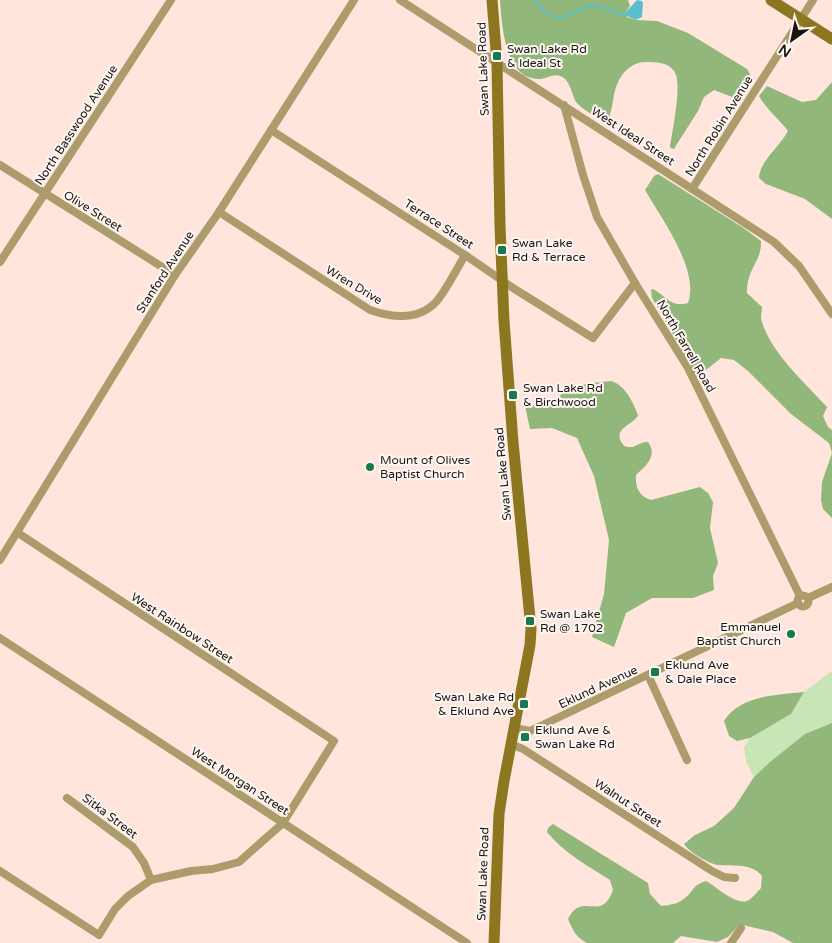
<svg xmlns="http://www.w3.org/2000/svg" width="832" height="943" font-family="'Varela Round',sans-serif">
  <style>
    .green { fill: #c8e5b6 }
    .forest { fill: #92b77a }
    .water { fill: #5cbecc }
    .lines { fill: none; stroke-linecap: round; stroke-linejoin: round }
    .stream { stroke: #5cbecc; stroke-width: 2 }
    .street { stroke: #ac9c6b; stroke-width: 8 }
    .secondary { stroke: #8d7620; stroke-width: 11 }
    .poi-dot { fill: #177950; stroke: #fdf7f4; stroke-width: 2 }
    .labels { text-anchor: middle; dominant-baseline: central; stroke-width: 4; stroke-linejoin: round; paint-order: stroke }
    .poi-label { font-size: 12px; fill: #1e140f; stroke: #fdf7f4; text-anchor: start }
    .street-label { font-size: 12px; fill: #1e140f; stroke: #fdf7f4 }
  </style>
  <rect width="100%" height="100%" fill="#ffe5db"/>
  <path class="green" d="M832 671V723L805 734 754 777 746 761 744 747 750 738 791 714 804 692Z"/>
  <g class="forest">
    <path d="M500 0H628L630 6 626 12 627 17 636 20 657 21 688 33 747 69C756 81 747 89 740 100L714 90 704 97 698 111 677 144 674 149 671 148 670 147C672 132 683 82 674 71 668 62 656 62 646 62 634 62 625 69 619 80 612 93 614 107 608 120L604 122C595 116 583 110 576 102 572 95 571 84 564 78 555 71 548 79 538 79 504 78 502 24 500 0Z"/>
    <path d="M832 82V219L805 199 766 184 759 178C760 160 780 147 788 131 779 119 767 110 759 96L767 86 802 102 816 100Z"/>
    <path d="M658 174 742 227 761 241C762 262 746 269 747 293L762 307C762 312 760 318 762 322 772 354 805 383 827 407L823 416 828 427 832 430V518L823 509 821 500 822 482 832 453 829 443 791 414 748 371 734 360 721 358 697 377 652 298 651 290 653 289C666 296 671 308 688 303 700 270 661 218 645 190L654 176Z"/>
    <path d="M611 381C625 385 633 402 638 415 634 425 612 428 622 443 624 446 625 447 629 447 636 448 640 441 648 442 658 456 646 466 636 475 635 487 639 496 651 500L700 487 708 493 713 502 710 528 718 563 713 576 714 590 693 598H652L626 613 614 647 592 637 604 594 609 540 594 476 577 438 552 428 530 429 525 406 552 405 567 388 592 383Z"/>
    <path d="M804 692 791 714 750 738 737 741 729 736 724 721C740 695 777 695 804 692Z"/>
    <path d="M832 723V943H793L773 932 743 925 737 927 728 937 717 942 681 936 673 943H587C576 937 573 931 568 919 582 890 601 924 613 890L610 880C588 866 564 853 547 832L548 828 553 824 648 883 650 894 661 906C670 905 678 904 685 898 695 890 691 886 706 881 717 887 737 907 749 900 753 897 757 892 761 888L762 876C751 862 733 867 717 865 708 863 689 852 684 844L695 835 714 826 734 808 754 777 770 762 805 734Z"/>
  </g>
  <path class="water" d="M637 0 642 1 643 3 642 17 636 20 625 15 626 12Z"/>
  <g class="lines">
    <path class="stream" d="M535 0C538 4 543 11 548 14 565 25 578 4 596 6 605 7 615 13 625 15"/>
    <g class="street">
      <path d="M400 0 774 242 799 266 832 314"/>
      <path d="M564 105 583 175 597 217 635 283 688 368 800 596"/>
      <path d="M271 130 465 255 513 288 593 338 635 283"/>
      <path d="M0 165 175 275"/>
      <path d="M692 189 813 0"/>
      <path d="M219 212 370 310C393 318 418 321 436 302 445 292 458 267 465 255"/>
      <path d="M0 262 171 0"/>
      <path d="M0 560 175 275 219 212 354 0"/>
      <circle cx="803" cy="601" r="5.5"/>
      <path d="M808 598 832 587"/>
      <path d="M0 638 467 943"/>
      <path d="M648 675 687 760"/>
      <path d="M514 728 530 731 798 603"/>
      <path d="M510 744 523 749 712 871 724 877 735 878"/>
      <path d="M67 798 133 847 144 863 151 880"/>
      <path d="M0 871 99 935 115 909 128 896 151 880 191 871 213 869 239 862 283 823 334 741 18 533"/>
      <path d="M731 943 741 928"/>
    </g>
    <g class="secondary">
      <path d="M492 0 497 63 500 226 504 321 513 442 531 629 530 645 504 781 499 814 494 943"/>
      <path d="M771 0 832 39"/>
    </g>
  </g>
  <g class="poi-dot">
    <rect x="492" y="51" width="10" height="10" rx="2.5"/>
    <rect x="497" y="245" width="10" height="10" rx="2.5"/>
    <rect x="508" y="390" width="10" height="10" rx="2.5"/>
    <circle cx="370" cy="467" r="5"/>
    <rect x="525" y="616" width="10" height="10" rx="2.5"/>
    <circle cx="791" cy="634" r="5"/>
    <rect x="650" y="667" width="10" height="10" rx="2.5"/>
    <rect x="519" y="699" width="10" height="10" rx="2.5"/>
    <rect x="520" y="732" width="10" height="10" rx="2.5"/>
  </g>
  <g class="labels">
    <g class="poi-label">
      <text x="507" y="49">Swan Lake Rd<tspan x="507" dy="14">&amp; Ideal St</tspan></text>
      <text x="512" y="243">Swan Lake<tspan x="512" dy="14">Rd &amp; Terrace</tspan></text>
      <text x="523" y="388">Swan Lake Rd<tspan x="523" dy="14">&amp; Birchwood</tspan></text>
      <text x="380" y="460">Mount of Olives<tspan x="380" dy="14">Baptist Church</tspan></text>
      <text x="540" y="614">Swan Lake<tspan x="540" dy="14">Rd @ 1702</tspan></text>
      <text x="781" y="627" text-anchor="end">Emmanuel<tspan x="781" dy="14">Baptist Church</tspan></text>
      <text x="665" y="665">Eklund Ave<tspan x="665" dy="14">&amp; Dale Place</tspan></text>
      <text x="514" y="697" text-anchor="end">Swan Lake Rd<tspan x="514" dy="14">&amp; Eklund Ave</tspan></text>
      <text x="535" y="730">Eklund Ave &amp;<tspan x="535" dy="14">Swan Lake Rd</tspan></text>
    </g>
    <g class="street-label">
      <text transform="translate(483 69) rotate(-92)">Swan Lake Road</text>
      <text transform="translate(76 125) rotate(-57)">North Basswood Avenue</text>
      <text transform="translate(719 126) rotate(-58)">North Robin Avenue</text>
      <text transform="translate(633 136) rotate(33)">West Ideal Street</text>
      <text transform="translate(93 211) rotate(32)">Olive Street</text>
      <text transform="translate(439 224) rotate(33)">Terrace Street</text>
      <text transform="translate(165 272) rotate(-57)">Stanford Avenue</text>
      <text transform="translate(354 285) rotate(31)">Wren Drive</text>
      <text transform="translate(686 346) rotate(60)">North Farrell Road</text>
      <text transform="translate(503 474) rotate(-95)">Swan Lake Road</text>
      <text transform="translate(182 628) rotate(33)">West Rainbow Street</text>
      <text transform="translate(598 687) rotate(-25)">Eklund Avenue</text>
      <text transform="translate(240 781) rotate(33)">West Morgan Street</text>
      <text transform="translate(628 803) rotate(33)">Walnut Street</text>
      <text transform="translate(110 816) rotate(37)">Sitka Street</text>
      <text transform="translate(483 874) rotate(-88)">Swan Lake Road</text>
    </g>
  </g>
  <g transform="translate(792 40) rotate(213)" stroke="#fdf7f4" stroke-width="4" paint-order="stroke">
  <path d="M0-4L9 19L0 12L-9 19Z" fill="#1e140f"/>
  <text y="-8" font-size="14" font-weight="bold" text-anchor="middle" fill="#1e140f">N</text>
  </g>
</svg>
